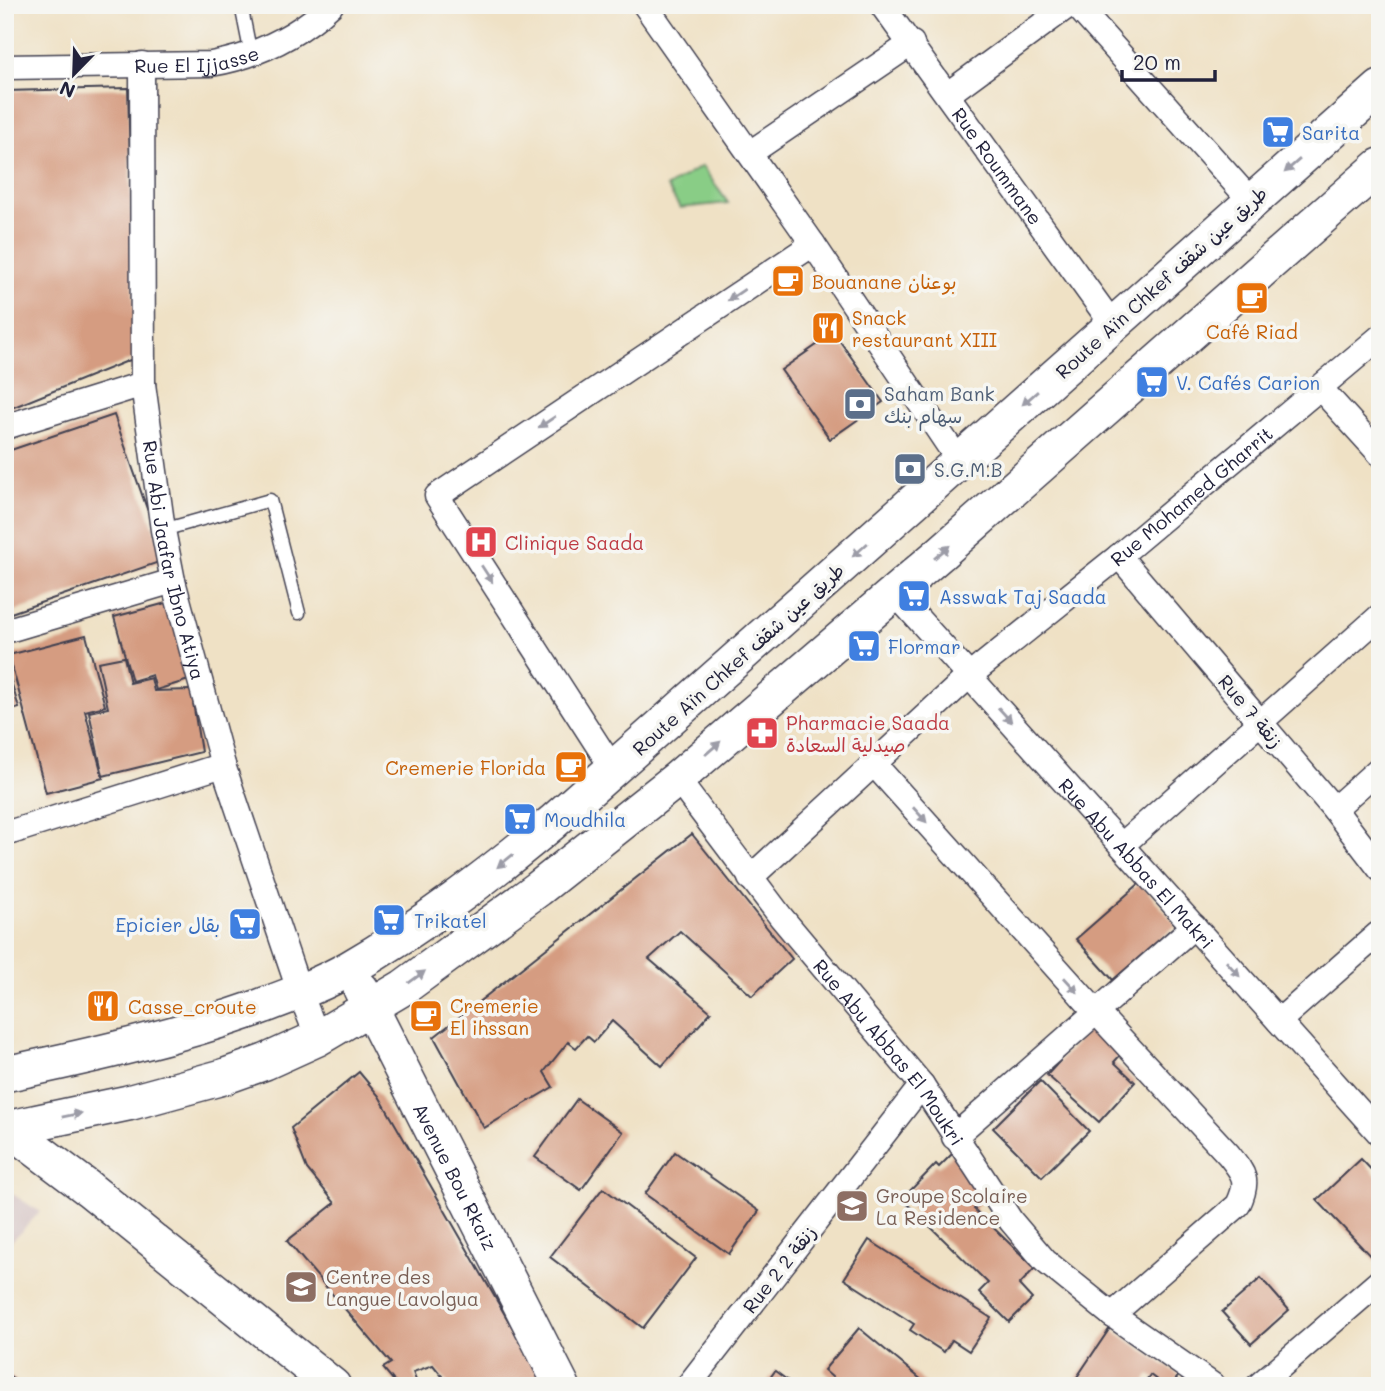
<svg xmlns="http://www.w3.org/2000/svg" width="1385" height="1391" font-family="Mali,'Playpen Sans Arabic',sans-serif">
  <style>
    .industrial { fill: #d2bfc0 }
    .pitch { fill: #89cd86; stroke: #567860; stroke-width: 2 }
    .building { fill: #d59c81 }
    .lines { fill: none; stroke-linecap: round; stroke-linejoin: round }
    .lane-casing { stroke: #413f50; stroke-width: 15 }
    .street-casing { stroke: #413f50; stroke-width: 27 }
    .secondary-casing { stroke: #413f50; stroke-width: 38 }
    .lane { stroke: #fff; stroke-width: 12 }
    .street { stroke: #fff; stroke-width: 24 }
    .secondary { stroke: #fff; stroke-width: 35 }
    .oneway { fill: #9c9ca7 }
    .labels { text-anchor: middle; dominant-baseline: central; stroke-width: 7; stroke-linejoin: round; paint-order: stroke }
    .street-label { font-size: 19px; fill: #22223b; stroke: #f6f6f2 }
    .shop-label { font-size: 19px; fill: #366cbe; stroke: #f6f6f2; text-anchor: start }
    .food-label { font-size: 19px; fill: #c56008; stroke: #f6f6f2; text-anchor: start }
    .service-label { font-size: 19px; fill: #4e5e75; stroke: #f6f6f2; text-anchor: start }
    .health-label { font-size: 19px; fill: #be3a42; stroke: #f6f6f2; text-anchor: start }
    .education-label { font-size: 19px; fill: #785e54; stroke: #f6f6f2; text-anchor: start }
  </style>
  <rect width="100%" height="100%" fill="#f6f6f2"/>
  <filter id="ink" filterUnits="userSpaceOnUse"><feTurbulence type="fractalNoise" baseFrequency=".0143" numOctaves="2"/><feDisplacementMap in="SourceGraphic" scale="14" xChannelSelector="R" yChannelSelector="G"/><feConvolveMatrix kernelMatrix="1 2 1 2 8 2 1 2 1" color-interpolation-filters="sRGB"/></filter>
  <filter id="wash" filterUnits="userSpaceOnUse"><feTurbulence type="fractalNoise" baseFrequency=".00686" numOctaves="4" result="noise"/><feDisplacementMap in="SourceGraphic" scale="28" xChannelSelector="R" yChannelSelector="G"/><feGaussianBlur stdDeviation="1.57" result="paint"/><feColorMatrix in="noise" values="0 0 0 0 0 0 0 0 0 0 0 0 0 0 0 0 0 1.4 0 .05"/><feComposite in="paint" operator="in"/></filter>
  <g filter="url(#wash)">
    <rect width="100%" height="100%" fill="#efe1c5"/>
    <path class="industrial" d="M5 1189 40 1212 5 1248Z"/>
    <path class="pitch" d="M702 166 728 203 680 208 667 187Z"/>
    <g id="blocks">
      <g class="building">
        <path d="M128 88 135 358 14 407H5V91Z"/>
        <path d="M834 333 883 402 830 439 781 370Z"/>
        <path d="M114 415 165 560 5 615V452Z"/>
        <path d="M170 602 192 679 156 690 152 675 132 681 114 617Z"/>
        <path d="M86 635 105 706 85 711 103 778 46 793 9 655Z"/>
        <path d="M124 657 130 683 151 678 154 691 191 690 201 752 103 776 89 712 108 708 98 662Z"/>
        <path d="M5 661 19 708 5 712Z"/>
        <path d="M692 834 792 959 752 996 680 931 649 959 711 1012 662 1066 612 1021 594 1042 587 1036 576 1048 568 1042 544 1072 553 1087 484 1128 434 1037Z"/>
        <path d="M1140 883 1176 925 1113 980 1076 939Z"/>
        <path d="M1093 1025 1123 1052 1114 1062 1135 1082 1099 1122 1047 1075Z"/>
        <path d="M359 1072 379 1096 546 1386H450L433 1365 413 1372 418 1386H398L383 1368 391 1363 287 1241 335 1203 307 1169 291 1128Z"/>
        <path d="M1040 1081 1089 1131 1042 1177 993 1128Z"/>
        <path d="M577 1099 623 1132 581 1190 535 1157Z"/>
        <path d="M675 1152 759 1211 729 1254 645 1194Z"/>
        <path d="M952 1154 991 1192 974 1209 1035 1268 1019 1285 1032 1299 1009 1322 979 1292 988 1283 902 1199 936 1164 939 1167Z"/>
        <path d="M1361 1159 1380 1179V1257L1375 1261 1317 1200Z"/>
        <path d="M603 1188 696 1258 643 1328 550 1257Z"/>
        <path d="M869 1240 991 1318 969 1351 952 1340 944 1352 910 1330 914 1324 844 1279Z"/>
        <path d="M1261 1278 1289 1310 1251 1344 1222 1312Z"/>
        <path d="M859 1328 929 1386H842L824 1370Z"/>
        <path d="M1110 1328 1179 1375 1171 1386H1165L1150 1375 1142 1386H1071Z"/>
        <path d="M775 1371 795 1386H764Z"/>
        <path d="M10 1376 22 1386H5Z"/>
      </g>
    </g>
  </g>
  <g filter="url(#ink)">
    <use href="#blocks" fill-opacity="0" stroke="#413f50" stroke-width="2"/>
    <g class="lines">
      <defs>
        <g id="lane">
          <path d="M241 5 251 55"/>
          <path d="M163 530 270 500 299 613"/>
        </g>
        <g id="street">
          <path d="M645 5 813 244 959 461"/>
          <path id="s1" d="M882 5 1113 325"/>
          <path d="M1076 5 1251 201"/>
          <path id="s2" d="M142 64 143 384 163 530 173 581 223 765 300 993 318 1038"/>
          <path id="s3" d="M5 67 211 64C258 56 296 37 331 5"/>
          <path d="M948 94 1069 5"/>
          <path d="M750 153 912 43"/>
          <path d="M1320 388 1380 454"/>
          <path d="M5 427 143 384"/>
          <path d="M1119 556 1334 809 1380 869"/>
          <path id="s4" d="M894 592 1380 1134"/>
          <path d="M5 631 173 581"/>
          <path d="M874 764 1097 1013 1228 1154C1244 1174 1250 1180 1238 1205L1112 1315"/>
          <path d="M613 769 437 496 813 244"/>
          <path id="s5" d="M677 779 781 917 922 1085 1011 1221 1045 1261 1112 1315 1214 1386"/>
          <path d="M1334 809 1380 768"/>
          <path d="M5 834 223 765"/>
          <path d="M1122 845 1380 616"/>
          <path id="s6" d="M750 878 969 676 1119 556 1380 337"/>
          <path d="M1279 1021 1378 934"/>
          <path d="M954 1137 1194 926"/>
          <path d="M688 1386 922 1085"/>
          <path d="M1258 1386 1380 1281"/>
        </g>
        <g id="secondary">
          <path id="s7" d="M361 989 562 1386"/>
          <path d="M5 1074C90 1056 175 1037 257 1008 289 996 321 985 350 968 423 926 489 875 553 822L1380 88"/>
          <path d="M8 1128 89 1189 333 1386"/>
          <path d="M5 1129 128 1103 223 1077 265 1062 318 1038 404 987 538 889 677 779 942 552 1380 166"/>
        </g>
      </defs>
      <use href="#lane" class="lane-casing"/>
      <use href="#street" class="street-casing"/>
      <use href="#secondary" class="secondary-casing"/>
      <use href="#lane" class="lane"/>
      <use href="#street" class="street"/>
      <use href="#secondary" class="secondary"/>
    </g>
    <defs><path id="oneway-solid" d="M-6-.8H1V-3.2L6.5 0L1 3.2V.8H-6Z" transform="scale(1.75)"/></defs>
    <g class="oneway">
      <use href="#oneway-solid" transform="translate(1292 166) rotate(139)"/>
      <use href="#oneway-solid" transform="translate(736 295) rotate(146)"/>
      <use href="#oneway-solid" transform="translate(1030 398) rotate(139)"/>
      <use href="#oneway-solid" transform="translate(547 422) rotate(146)"/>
      <use href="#oneway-solid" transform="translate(860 550) rotate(138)"/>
      <use href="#oneway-solid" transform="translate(942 552) rotate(-40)"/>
      <use href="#oneway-solid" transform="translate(487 574) rotate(57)"/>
      <use href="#oneway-solid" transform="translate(1005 715) rotate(48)"/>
      <use href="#oneway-solid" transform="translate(713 748) rotate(-41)"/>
      <use href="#oneway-solid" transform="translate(920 815) rotate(48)"/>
      <use href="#oneway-solid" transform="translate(505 861) rotate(141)"/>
      <use href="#oneway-solid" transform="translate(1233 969) rotate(48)"/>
      <use href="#oneway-solid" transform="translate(417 977) rotate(-36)"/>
      <use href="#oneway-solid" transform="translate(1071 985) rotate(48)"/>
      <use href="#oneway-solid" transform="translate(72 1115) rotate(-12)"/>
    </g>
  </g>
  <defs>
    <symbol id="supermarket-square" viewBox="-11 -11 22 22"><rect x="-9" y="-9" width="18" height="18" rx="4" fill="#3f7fe0" stroke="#f6f6f2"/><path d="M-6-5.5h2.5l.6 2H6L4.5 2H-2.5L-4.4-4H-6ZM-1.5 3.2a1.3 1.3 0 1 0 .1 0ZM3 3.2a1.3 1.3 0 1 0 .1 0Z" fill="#fff"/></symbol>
    <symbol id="cafe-square" viewBox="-11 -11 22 22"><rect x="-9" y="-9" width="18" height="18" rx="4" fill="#e8710a" stroke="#f6f6f2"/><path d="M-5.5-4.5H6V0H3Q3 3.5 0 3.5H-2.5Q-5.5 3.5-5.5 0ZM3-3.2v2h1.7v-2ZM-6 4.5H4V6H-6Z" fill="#fff"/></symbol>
    <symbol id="restaurant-square" viewBox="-11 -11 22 22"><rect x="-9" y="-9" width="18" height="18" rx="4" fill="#e8710a" stroke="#f6f6f2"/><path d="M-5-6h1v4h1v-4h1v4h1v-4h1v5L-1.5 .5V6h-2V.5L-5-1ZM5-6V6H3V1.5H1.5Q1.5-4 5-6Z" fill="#fff"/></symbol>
    <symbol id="bank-square" viewBox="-11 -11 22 22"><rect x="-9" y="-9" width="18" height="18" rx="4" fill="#5c6f8a" stroke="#f6f6f2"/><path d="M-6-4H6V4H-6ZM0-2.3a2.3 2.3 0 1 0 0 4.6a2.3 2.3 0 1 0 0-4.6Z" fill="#fff"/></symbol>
    <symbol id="hospital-square" viewBox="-11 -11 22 22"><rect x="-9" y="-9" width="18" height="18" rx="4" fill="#e0444e" stroke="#f6f6f2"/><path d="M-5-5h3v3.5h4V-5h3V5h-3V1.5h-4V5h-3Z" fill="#fff"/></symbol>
    <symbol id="pharmacy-square" viewBox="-11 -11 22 22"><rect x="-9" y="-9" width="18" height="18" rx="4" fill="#e0444e" stroke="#f6f6f2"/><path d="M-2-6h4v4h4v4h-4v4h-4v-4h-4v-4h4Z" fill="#fff"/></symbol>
    <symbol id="school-square" viewBox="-11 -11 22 22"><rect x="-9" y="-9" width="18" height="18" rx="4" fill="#8d6e63" stroke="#f6f6f2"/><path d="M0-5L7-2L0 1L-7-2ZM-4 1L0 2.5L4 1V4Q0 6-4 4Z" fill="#fff"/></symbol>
  </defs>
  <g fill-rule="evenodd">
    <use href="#supermarket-square" x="1259" y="113" width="38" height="38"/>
    <use href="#cafe-square" x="769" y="262" width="38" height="38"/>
    <use href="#cafe-square" x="1233" y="279" width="38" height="38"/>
    <use href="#restaurant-square" x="809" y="309" width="38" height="38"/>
    <use href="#supermarket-square" x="1133" y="363" width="38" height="38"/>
    <use href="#bank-square" x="841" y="385" width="38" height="38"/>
    <use href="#bank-square" x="891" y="450" width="38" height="38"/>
    <use href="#hospital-square" x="462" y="523" width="38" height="38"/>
    <use href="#supermarket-square" x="895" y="577" width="38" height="38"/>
    <use href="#supermarket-square" x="845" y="627" width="38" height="38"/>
    <use href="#pharmacy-square" x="743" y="714" width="38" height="38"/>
    <use href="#cafe-square" x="552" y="748" width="38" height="38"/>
    <use href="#supermarket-square" x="501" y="800" width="38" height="38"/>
    <use href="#supermarket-square" x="370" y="901" width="38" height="38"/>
    <use href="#supermarket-square" x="226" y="905" width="38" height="38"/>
    <use href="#restaurant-square" x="84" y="987" width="38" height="38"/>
    <use href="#cafe-square" x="407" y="997" width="38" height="38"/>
    <use href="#school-square" x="833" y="1187" width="38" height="38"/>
    <use href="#school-square" x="282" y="1268" width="38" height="38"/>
  </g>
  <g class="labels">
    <g class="street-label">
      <text stroke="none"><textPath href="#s3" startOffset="192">Rue El Ijjasse</textPath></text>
      <text stroke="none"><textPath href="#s1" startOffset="198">Rue Roummane</textPath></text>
      <text transform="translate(1161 282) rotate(-42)">Route Aïn Chkef طريق عين شقف</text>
      <text stroke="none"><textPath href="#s6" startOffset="584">Rue Mohamed Gharrit</textPath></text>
      <text stroke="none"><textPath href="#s2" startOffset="499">Rue Abi Jaafar Ibno Atiya</textPath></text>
      <text transform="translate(738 659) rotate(-42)">Route Aïn Chkef طريق عين شقف</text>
      <text transform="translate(1251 711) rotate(50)">Rue 7 زنقة</text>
      <text stroke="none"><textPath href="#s4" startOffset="364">Rue Abu Abbas El Makri</textPath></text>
      <text stroke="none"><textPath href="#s5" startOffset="346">Rue Abu Abbas El Moukri</textPath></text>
      <text stroke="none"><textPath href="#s7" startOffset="210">Avenue Bou Rkaiz</textPath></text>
      <text transform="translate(779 1269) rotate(-52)">Rue 2 زنقة 2</text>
    </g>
    <g class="shop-label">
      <text x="1302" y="132">Sarita</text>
      <text x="1176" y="382">V. Cafés Carion</text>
      <text x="939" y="596">Asswak Taj Saada</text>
      <text x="888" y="646">Flormar</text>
      <text x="544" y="819">Moudhila</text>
      <text x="414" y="920">Trikatel</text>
      <text x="220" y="924" text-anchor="end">Epicier بقال</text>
    </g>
    <g class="food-label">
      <text x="812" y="281">Bouanane بوعنان</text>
      <text x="852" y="317">Snack<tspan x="852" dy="22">restaurant XIII</tspan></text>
      <text x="1252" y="331" text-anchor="middle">Café Riad</text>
      <text x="546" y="767" text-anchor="end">Cremerie Florida</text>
      <text x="450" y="1005">Cremerie<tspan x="450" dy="22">El ihssan</tspan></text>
      <text x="128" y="1006">Casse_croute</text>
    </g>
    <g class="service-label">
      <text x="884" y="393">Saham Bank<tspan x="884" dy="22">سهام بنك</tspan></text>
      <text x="934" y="469">S.G.M.B</text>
    </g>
    <g class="health-label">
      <text x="505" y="542">Clinique Saada</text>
      <text x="786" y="722">Pharmacie Saada<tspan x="786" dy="22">صيدلية السعادة</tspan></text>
    </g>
    <g class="education-label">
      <text x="876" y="1195">Groupe Scolaire<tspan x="876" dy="22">La Residence</tspan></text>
      <text x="326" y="1276">Centre des<tspan x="326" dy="22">Langue Lavolgua</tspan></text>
    </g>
  </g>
  <rect width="1385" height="1391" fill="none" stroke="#f6f6f2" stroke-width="28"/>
  <g transform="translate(74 74) rotate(203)" stroke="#f6f6f2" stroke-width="5" paint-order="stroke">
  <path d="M0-5L12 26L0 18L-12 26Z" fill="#22223b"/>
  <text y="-10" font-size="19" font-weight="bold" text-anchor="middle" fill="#22223b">N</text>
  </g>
  <path d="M1122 70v10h93v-10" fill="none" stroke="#22223b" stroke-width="3.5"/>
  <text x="1133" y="70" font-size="21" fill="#22223b" stroke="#f6f6f2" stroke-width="5" paint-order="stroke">20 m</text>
</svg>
